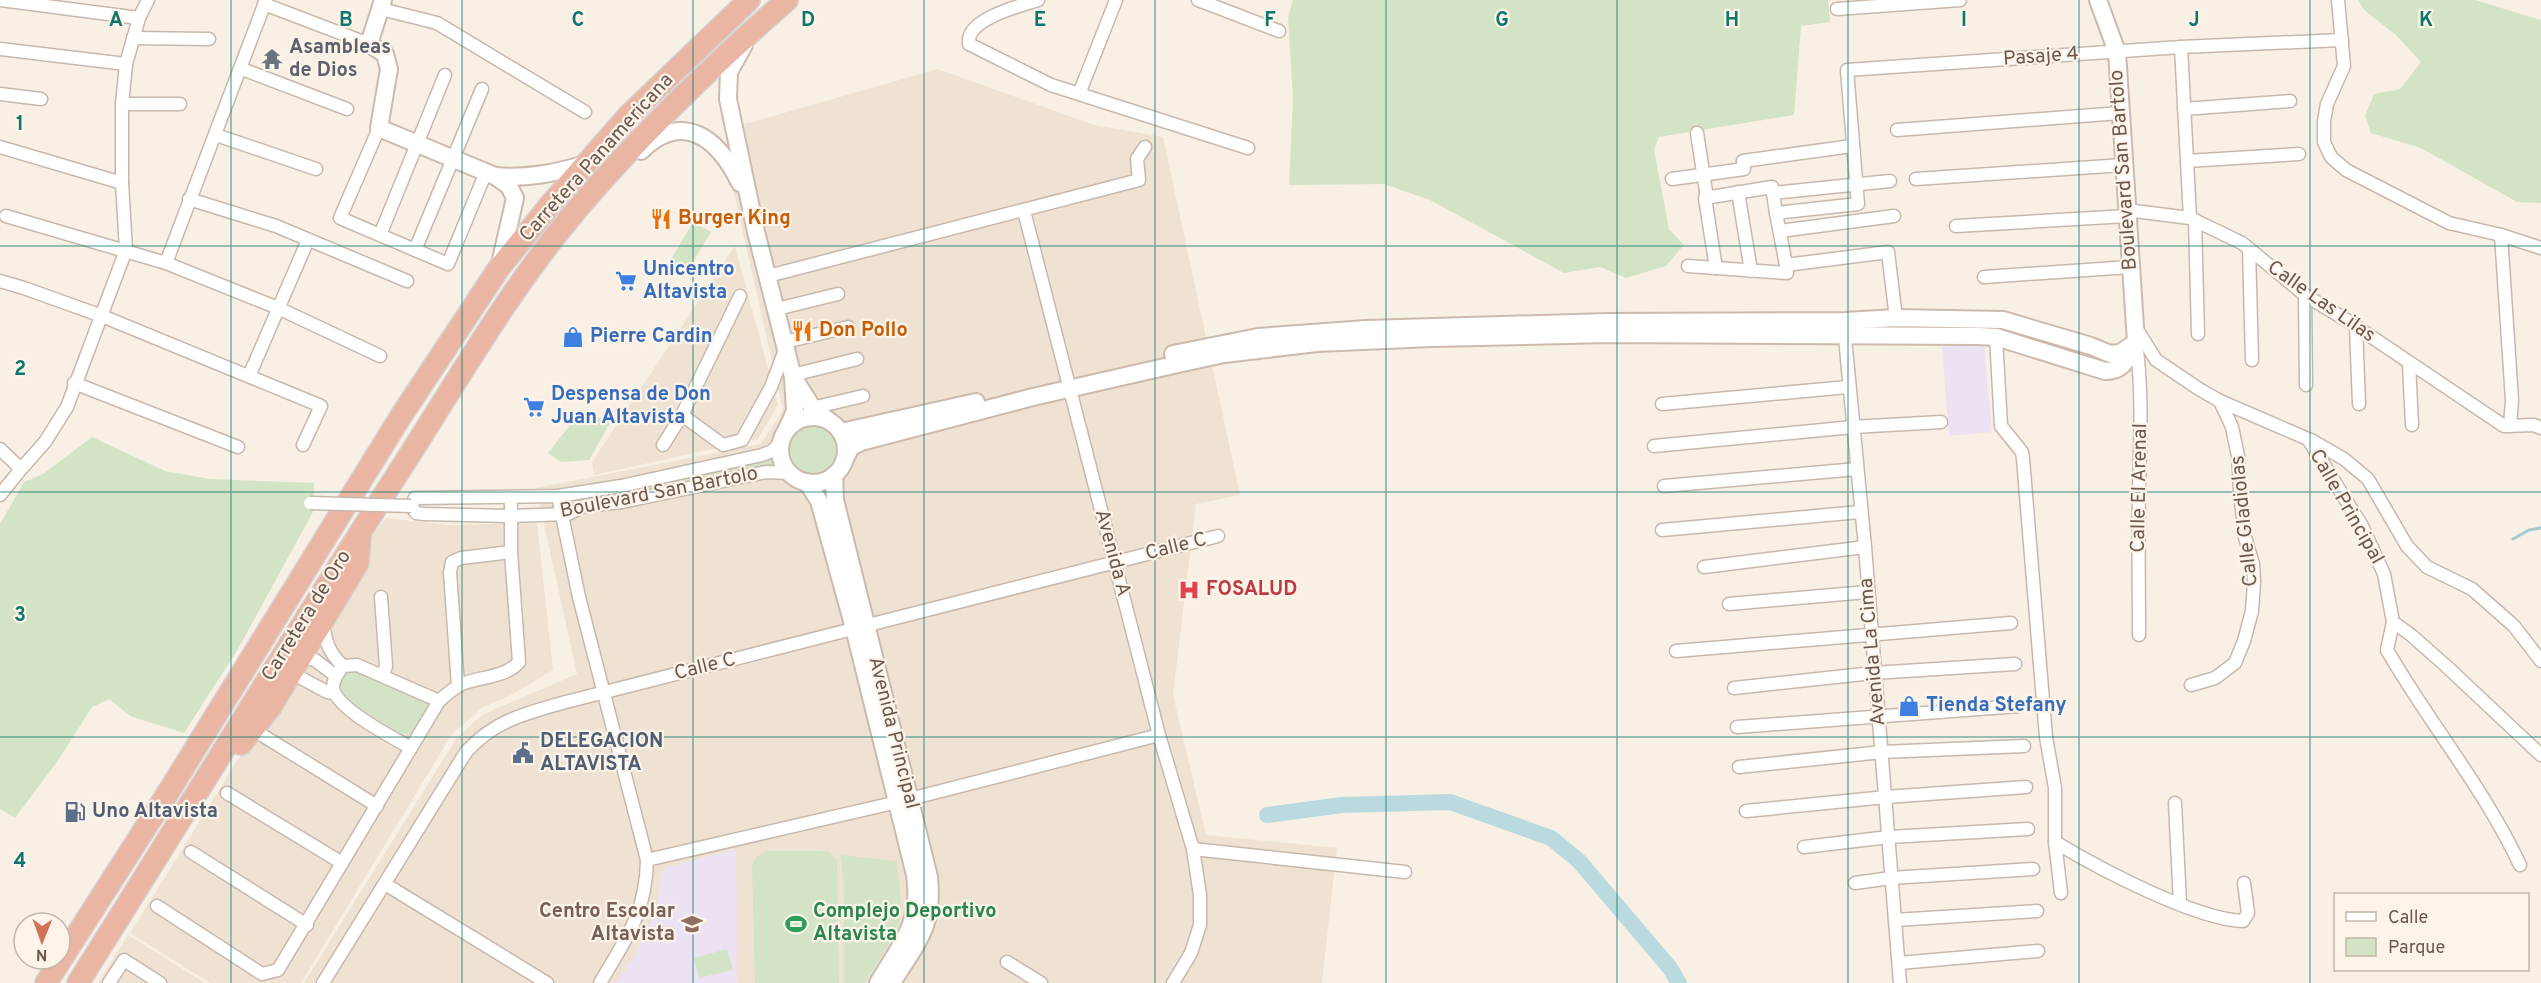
<svg xmlns="http://www.w3.org/2000/svg" width="2541" height="983" font-family="Overpass,sans-serif">
  <style>
    .residential { fill: #efe2d3 }
    .education { fill: #ede1f4 }
    .green { fill: #d2e4c5 }
    .lines { fill: none; stroke-linecap: round; stroke-linejoin: round }
    .stream { stroke: #a3c9cf; stroke-width: 3 }
    .river { stroke: #bbdadf; stroke-width: 16 }
    .street-casing { stroke: #c7b8ac; stroke-width: 15 }
    .secondary-casing { stroke: #ccbaad; stroke-width: 20 }
    .highway-casing { stroke: #d6d0cd; stroke-width: 24 }
    .street { stroke: #fff; stroke-width: 12 }
    .secondary { stroke: #fff; stroke-width: 16 }
    .highway { stroke: #eab5a3; stroke-width: 21 }
    .street-bridge-casing { stroke: #c7b8ac; stroke-width: 15; stroke-linecap: butt }
    .street-bridge { stroke: #fff; stroke-width: 12 }
    .grid { fill: none; stroke: #0f766e; stroke-width: 1.5; stroke-opacity: 0.55 }
    .labels { text-anchor: middle; dominant-baseline: central; stroke-width: 4.5; stroke-linejoin: round; paint-order: stroke }
    .worship-label { font-size: 20px; font-weight: bold; fill: #5b616d; stroke: #fcf4e9; text-anchor: start }
    .street-label { font-size: 20px; fill: #6d584d; stroke: #fcf4e9 }
    .food-label { font-size: 20px; font-weight: bold; fill: #c56008; stroke: #fcf4e9; text-anchor: start }
    .shop-label { font-size: 20px; font-weight: bold; fill: #366cbe; stroke: #fcf4e9; text-anchor: start }
    .health-label { font-size: 20px; font-weight: bold; fill: #be3a42; stroke: #fcf4e9; text-anchor: start }
    .service-label { font-size: 20px; font-weight: bold; fill: #4e5e75; stroke: #fcf4e9; text-anchor: start }
    .education-label { font-size: 20px; font-weight: bold; fill: #785e54; stroke: #fcf4e9; text-anchor: end }
    .leisure-label { font-size: 20px; font-weight: bold; fill: #27864d; stroke: #fcf4e9; text-anchor: start }
    .grid-label { font-size: 20px; text-anchor: middle; font-weight: bold; fill: #0f766e; stroke: #fcf4e9; stroke-width: 4.5; stroke-linejoin: round; paint-order: stroke }
  </style>
  <rect width="100%" height="100%" fill="#f8f0e4"/>
  <g class="residential">
    <path d="M938 69 1094 125 1163 137 1240 495 1196 504 1173 695 1206 835 1337 848 1322 983H304L456 739 482 715 577 674 536 488 761 444 783 410 734 193 745 124Z"/>
    <path d="M735 246 778 405 758 439 594 475 592 462Z"/>
    <path d="M386 518 448 525 537 523 553 670 511 695 482 708 452 734 301 983H210L130 933 277 697 365 546Z"/>
    <path d="M128 935 205 983H98Z"/>
  </g>
  <g class="education">
    <path d="M1984 343 1992 432 1949 436 1942 347Z"/>
    <path d="M736 849 737 983H616L633 959 655 912 663 870 667 867Z"/>
  </g>
  <g class="green">
    <path d="M1293 0H1828L1830 22 1801 26 1794 115 1659 137 1654 150 1669 229 1684 245 1666 266 1626 278 1600 267 1564 273 1430 200 1384 184 1289 185 1293 98 1288 17Z"/>
    <path d="M2358 0H2475L2541 20V203L2517 202 2421 148 2371 133 2365 116 2374 94 2400 89 2421 62 2396 35 2364 10Z"/>
    <path d="M693 222 711 232 683 278 666 268Z"/>
    <path d="M582 410 610 423 589 460 561 462 548 453Z"/>
    <circle cx="814" cy="450" r="24"/>
    <path d="M92 437 165 471 210 479 314 483V510L238 649 184 733 130 716 109 699 92 707 59 759 15 818 0 809V524L24 482 43 474Z"/>
    <path d="M773 458 775 464 771 466 661 492 602 497 606 493 659 486Z"/>
    <path d="M351 669 429 699 430 708 416 733 402 734 347 701 341 693 338 684 345 672Z"/>
    <path d="M766 851H821L829 852 837 860 839 983H755L752 866 756 857Z"/>
    <path d="M840 855 897 861 902 915 890 942 865 983H844V882Z"/>
    <path d="M727 949 733 970 699 978 694 958Z"/>
  </g>
  <g class="lines">
    <path class="stream" d="M2513 539 2529 530 2541 528"/>
    <path class="river" d="M1267 815 1342 805 1450 802 1551 838 1579 861 1670 968 1679 983"/>
    <defs>
      <g id="street">
        <path d="M0 0 139 18"/>
        <path d="M1038 0C1020 6 965 19 969 44L1051 85 1248 148"/>
        <path d="M1198 0 1279 31"/>
        <path d="M2338 0 2344 66 2327 104 2324 121V142L2331 157 2346 170 2449 223 2501 235 2541 248"/>
        <path d="M264 4 369 44"/>
        <path d="M381 9 437 23 585 112"/>
        <path d="M1837 9 1960 0"/>
        <path d="M133 38 209 39"/>
        <path d="M2181 47 2190 218"/>
        <path d="M0 49 126 64"/>
        <path d="M242 69 347 109"/>
        <path d="M0 94 41 99"/>
        <path d="M1079 94 1116 0"/>
        <path d="M122 104H180"/>
        <path d="M2184 109 2290 101"/>
        <path d="M379 128 340 218 448 264 486 172"/>
        <path d="M1897 130 2120 113"/>
        <path d="M1697 133 1707 198"/>
        <path d="M216 135 316 169"/>
        <path d="M0 147 122 183"/>
        <path d="M2187 161 2299 154"/>
        <path d="M1672 179 1744 169 1743 161 1852 146"/>
        <path d="M1916 179 2123 165"/>
        <path d="M1738 192 1751 271"/>
        <path d="M189 199 276 226 407 281"/>
        <path d="M2126 210 2190 218 2242 243 2305 295 2348 321 2504 426 2534 425 2541 428"/>
        <path d="M1024 211 1159 735 1193 849 1200 895V925L1191 953 1173 983"/>
        <path d="M1776 213 1773 193 1890 181"/>
        <path d="M6 216 166 263 278 308 380 356"/>
        <path d="M2195 220 2198 334"/>
        <path d="M1956 226 2127 216"/>
        <path d="M1780 231 1894 216"/>
        <path d="M380 235 445 75"/>
        <path d="M2501 235 2512 400 2510 426"/>
        <path d="M2249 249 2252 360"/>
        <path d="M415 250 482 89"/>
        <path d="M166 263 266 0"/>
        <path d="M1688 266 1787 273 1786 265"/>
        <path d="M1716 268 1705 198 1772 187 1773 193"/>
        <path d="M768 276 1139 180 1137 159 1145 147"/>
        <path d="M1984 277 2130 267"/>
        <path d="M0 281 24 288 102 316 321 406 303 445"/>
        <path d="M2305 295 2306 385"/>
        <path d="M777 309 838 294"/>
        <path d="M1896 318 1888 252 1786 265 1776 213 1858 204 1847 70 2181 47 2342 40"/>
        <path d="M1844 327 1865 547 1900 983"/>
        <path d="M2356 327 2359 404"/>
        <path d="M2136 328 2156 360 2199 389 2220 401 2308 439 2362 526 2384 574 2393 622 2411 635 2445 665 2541 755"/>
        <path d="M1996 337 2001 426 2022 452 2023 459 2046 737 2055 788V842L2061 893"/>
        <path d="M785 342 848 327"/>
        <path d="M2136 342C2143 393 2140 442 2139 493 2138 540 2139 587 2139 635"/>
        <path d="M2409 364 2412 425"/>
        <path d="M793 375 857 359"/>
        <path d="M249 376 308 240"/>
        <path d="M74 383 238 447"/>
        <path d="M1662 404 1848 387"/>
        <path d="M812 408 863 396"/>
        <path d="M682 415 723 445 742 440 771 387 786 347"/>
        <path d="M2311 440 2344 459 2368 479 2407 546 2427 567 2472 589 2514 626 2541 661"/>
        <path d="M781 442 772 451 762 455 621 486 558 496 415 498 411 506 416 513 424 514 511 516 568 514 584 506 622 502 766 472 791 473"/>
        <path d="M663 445 682 415 740 296"/>
        <path d="M1654 446 1853 427 1941 422"/>
        <path d="M0 449 21 469 45 442 67 407 126 250 122 183V104L126 64 139 18 148 0"/>
        <path d="M1664 486 1857 469"/>
        <path d="M0 495 21 469"/>
        <path d="M558 496 579 597 647 860C646 914 626 938 600 983"/>
        <path d="M1662 530 1860 512"/>
        <path d="M1704 567 1865 547"/>
        <path d="M381 597 386 666 383 675"/>
        <path d="M1729 604 1867 592"/>
        <path d="M323 622C325 641 329 653 343 666"/>
        <path d="M2393 622 2387 650C2429 723 2484 788 2520 865"/>
        <path d="M1676 651 2011 623"/>
        <path d="M301 657 315 660 336 676"/>
        <path d="M303 679 327 692 334 693"/>
        <path d="M2191 685 2215 678 2235 663 2244 641 2252 611 2254 583 2253 564 2245 537 2240 491 2238 456 2232 427 2220 401"/>
        <path d="M458 686 450 572 452 562 461 558 511 552"/>
        <path d="M1734 688 1873 673 2015 664"/>
        <path d="M1737 727 2019 706"/>
        <path d="M262 735 377 806"/>
        <path d="M411 748C394 738 334 708 333 687 333 679 338 673 343 666L357 665 439 701"/>
        <path d="M1739 767 1882 752 2024 746"/>
        <path d="M227 793 342 863"/>
        <path d="M2175 803 2180 903"/>
        <path d="M1746 811 1886 797 2026 787"/>
        <path d="M2055 842C2098 868 2194 919 2243 921L2248 913 2244 883"/>
        <path d="M1804 847 1889 837 2028 829"/>
        <path d="M1193 849 1405 872"/>
        <path d="M191 852 307 925"/>
        <path d="M647 860 902 801 1159 735"/>
        <path d="M1855 883 1891 878 2033 869"/>
        <path d="M385 884 547 983"/>
        <path d="M157 906 262 974 278 970 439 701C446 695 453 688 462 684 479 677 507 677 519 662L511 552V497"/>
        <path d="M1895 920 2037 911"/>
        <path d="M1007 962 1041 983"/>
        <path d="M1899 963 2038 951"/>
        <path d="M109 983 124 960 160 983"/>
        <path d="M323 983 466 752C494 721 524 714 562 703L1218 536"/>
      </g>
      <g id="secondary">
        <path d="M383 0 369 44 385 54 389 69 379 128 495 176 509 186 515 198 500 264"/>
        <path d="M2098 0 2117 52 2136 342"/>
        <path d="M744 45 729 72 728 99 756 232 793 377 795 411 787 429"/>
        <path d="M641 151C683 110 718 138 740 183"/>
        <path d="M495 176C527 179 555 173 586 164"/>
        <path d="M1173 354 1258 337 1366 329 1608 322 1845 321 1896 318 2003 320 2091 346 2110 354 2120 353 2135 343"/>
        <path d="M795 380 814 410 828 420"/>
        <circle cx="813" cy="450" r="33"/>
        <path d="M841 432 976 402"/>
        <path d="M844 461 851 447 861 442 1033 397 1178 364 1224 354 1317 343 1432 338 1610 334 1979 336 1996 337 2105 371C2125 371 2127 358 2136 342"/>
        <path d="M834 475 835 500 929 877C934 929 917 941 892 983"/>
        <path d="M807 482 819 501 854 628 915 875C922 923 901 944 878 983"/>
      </g>
      <g id="highway">
        <path d="M241 744 270 708 358 563 360 534"/>
        <path d="M46 983 169 791 401 416 499 268 550 205 629 115 749 0"/>
        <path d="M78 983C186 812 291 640 400 470 451 391 498 309 556 235 624 150 705 72 787 0"/>
      </g>
    </defs>
    <use href="#street" class="street-casing"/>
    <use href="#secondary" class="secondary-casing"/>
    <use href="#highway" class="highway-casing"/>
    <use href="#street" class="street"/>
    <use href="#secondary" class="secondary"/>
    <use href="#highway" class="highway"/>
    <defs>
      <path id="street-bridge" d="M310 503 411 506"/>
    </defs>
    <use href="#street-bridge" class="street-bridge-casing"/>
    <use href="#street-bridge" class="street-bridge"/>
  </g>
  <path class="grid" d="M231 0V983M462 0V983M693 0V983M924 0V983M1155 0V983M1386 0V983M1617 0V983M1848 0V983M2079 0V983M2310 0V983M0 246H2541M0 492H2541M0 737H2541"/>
  <defs>
    <symbol id="temple-bare" viewBox="-9 -9 18 18"><path d="M0-6L5-2H3V0L6.5 2.5H4V6H1.5V3h-3V6H-4V2.5H-6.5L-3 0V-2H-5Z" fill="#6b7280" stroke="#fcf4e9" stroke-width="2.5" paint-order="stroke"/></symbol>
    <symbol id="restaurant-bare" viewBox="-9 -9 18 18"><path d="M-5-6h1v4h1v-4h1v4h1v-4h1v5L-1.5 .5V6h-2V.5L-5-1ZM5-6V6H3V1.5H1.5Q1.5-4 5-6Z" fill="#e8710a" stroke="#fcf4e9" stroke-width="2.5" paint-order="stroke"/></symbol>
    <symbol id="supermarket-bare" viewBox="-9 -9 18 18"><path d="M-6-5.5h2.5l.6 2H6L4.5 2H-2.5L-4.4-4H-6ZM-1.5 3.2a1.3 1.3 0 1 0 .1 0ZM3 3.2a1.3 1.3 0 1 0 .1 0Z" fill="#3f7fe0" stroke="#fcf4e9" stroke-width="2.5" paint-order="stroke"/></symbol>
    <symbol id="shop-bare" viewBox="-9 -9 18 18"><path d="M-5-2.5h2.3a2.7 3.5 0 0 1 5.4 0H5L5.5 6h-11ZM-1.5-2.5h3a1.5 2.3 0 0 0-3 0Z" fill="#3f7fe0" stroke="#fcf4e9" stroke-width="2.5" paint-order="stroke"/></symbol>
    <symbol id="hospital-bare" viewBox="-9 -9 18 18"><path d="M-5-5h3v3.5h4V-5h3V5h-3V1.5h-4V5h-3Z" fill="#e0444e" stroke="#fcf4e9" stroke-width="2.5" paint-order="stroke"/></symbol>
    <symbol id="civic-bare" viewBox="-9 -9 18 18"><path d="M-.6-6.5H3V-4.5H.6V-3L4-1V1h2V6H-6V1h2V-1L-.6-3ZM-1.2 2.5V6h2.4V2.5Z" fill="#5c6f8a" stroke="#fcf4e9" stroke-width="2.5" paint-order="stroke"/></symbol>
    <symbol id="fuel-bare" viewBox="-9 -9 18 18"><path d="M-5.5-6h7V0h2V4h1.3V-2.5L3-4.5l.8-.8L6-3V5H2.5V1h-1V6h-7ZM-4.2-4.7v3.2H.2V-4.7Z" fill="#5c6f8a" stroke="#fcf4e9" stroke-width="2.5" paint-order="stroke"/></symbol>
    <symbol id="school-bare" viewBox="-9 -9 18 18"><path d="M0-5L7-2L0 1L-7-2ZM-4 1L0 2.5L4 1V4Q0 6-4 4Z" fill="#8d6e63" stroke="#fcf4e9" stroke-width="2.5" paint-order="stroke"/></symbol>
    <symbol id="stadium-bare" viewBox="-9 -9 18 18"><path d="M0-5a6.5 5 0 1 0 0 10a6.5 5 0 1 0 0-10ZM-3.5-1.8h7v3.6h-7Z" fill="#2e9e5b" stroke="#fcf4e9" stroke-width="2.5" paint-order="stroke"/></symbol>
  </defs>
  <g fill-rule="evenodd">
    <use href="#temple-bare" x="257" y="44" width="30" height="30"/>
    <use href="#restaurant-bare" x="646" y="204" width="30" height="30"/>
    <use href="#supermarket-bare" x="611" y="266" width="30" height="30"/>
    <use href="#restaurant-bare" x="787" y="316" width="30" height="30"/>
    <use href="#shop-bare" x="558" y="322" width="30" height="30"/>
    <use href="#supermarket-bare" x="519" y="392" width="30" height="30"/>
    <use href="#hospital-bare" x="1174" y="575" width="30" height="30"/>
    <use href="#shop-bare" x="1894" y="691" width="30" height="30"/>
    <use href="#civic-bare" x="508" y="738" width="30" height="30"/>
    <use href="#fuel-bare" x="60" y="797" width="30" height="30"/>
    <use href="#school-bare" x="677" y="909" width="30" height="30"/>
    <use href="#stadium-bare" x="781" y="909" width="30" height="30"/>
  </g>
  <g class="labels">
    <g class="worship-label">
      <text x="289" y="48">Asambleas<tspan x="289" dy="23">de Dios</tspan></text>
    </g>
    <g class="street-label">
      <text transform="translate(2041 57) rotate(-4)">Pasaje 4</text>
      <text transform="translate(597 158) rotate(-48)">Carretera Panamericana</text>
      <text transform="translate(2124 170) rotate(-94)">Boulevard San Bartolo</text>
      <text transform="translate(2321 302) rotate(35)">Calle Las Lilas</text>
      <text transform="translate(2140 488) rotate(-89)">Calle El Arenal</text>
      <text transform="translate(659 493) rotate(-11)">Boulevard San Bartolo</text>
      <text transform="translate(2346 507) rotate(60)">Calle Principal</text>
      <text transform="translate(2245 521) rotate(-96)">Calle Gladiolas</text>
      <text transform="translate(1176 547) rotate(-14)">Calle C</text>
      <text transform="translate(1112 553) rotate(75)">Avenida A</text>
      <text transform="translate(307 616) rotate(-58)">Carretera de Oro</text>
      <text transform="translate(1873 652) rotate(-95)">Avenida La Cima</text>
      <text transform="translate(705 667) rotate(-14)">Calle C</text>
      <text transform="translate(893 733) rotate(76)">Avenida Principal</text>
    </g>
    <g class="food-label">
      <text x="678" y="219">Burger King</text>
      <text x="819" y="331">Don Pollo</text>
    </g>
    <g class="shop-label">
      <text x="643" y="270">Unicentro<tspan x="643" dy="23">Altavista</tspan></text>
      <text x="590" y="337">Pierre Cardin</text>
      <text x="551" y="395">Despensa de Don<tspan x="551" dy="23">Juan Altavista</tspan></text>
      <text x="1926" y="706">Tienda Stefany</text>
    </g>
    <g class="health-label">
      <text x="1206" y="590">FOSALUD</text>
    </g>
    <g class="service-label">
      <text x="540" y="742">DELEGACION<tspan x="540" dy="23">ALTAVISTA</tspan></text>
      <text x="92" y="812">Uno Altavista</text>
    </g>
    <g class="education-label">
      <text x="675" y="912">Centro Escolar<tspan x="675" dy="23">Altavista</tspan></text>
    </g>
    <g class="leisure-label">
      <text x="813" y="912">Complejo Deportivo<tspan x="813" dy="23">Altavista</tspan></text>
    </g>
  </g>
  <g class="grid-label">
    <text x="116" y="26">A</text>
    <text x="346" y="26">B</text>
    <text x="578" y="26">C</text>
    <text x="808" y="26">D</text>
    <text x="1040" y="26">E</text>
    <text x="1270" y="26">F</text>
    <text x="1502" y="26">G</text>
    <text x="1732" y="26">H</text>
    <text x="1964" y="26">I</text>
    <text x="2194" y="26">J</text>
    <text x="2426" y="26">K</text>
    <text x="20" y="130">1</text>
    <text x="20" y="375">2</text>
    <text x="20" y="621">3</text>
    <text x="20" y="867">4</text>
  </g>
  <rect x="2334" y="893" width="195" height="78" fill="#fcf4e9" stroke="#c3b6ab" stroke-width="1.5"/>
  <rect x="2346" y="912" width="30" height="9" fill="#ffffff" stroke="#c3b6ab" stroke-width="1.5"/>
  <text x="2388" y="923" font-size="18" fill="#6d584d">Calle</text>
  <rect x="2346" y="938" width="30" height="18" fill="#d2e4c5" stroke="#c3b6ab" stroke-width="1.5"/>
  <text x="2388" y="953" font-size="18" fill="#6d584d">Parque</text>
  <g transform="translate(42 941) rotate(181)"><circle r="28" fill="#fcf4e9" stroke="#c3b6ab" stroke-width="1.5"/>
  <path d="M0-4.5L10 22L0 15L-10 22Z" fill="#d27359"/>
  <text y="-9" font-size="16" font-weight="bold" text-anchor="middle" fill="#6d584d">N</text>
  </g>
</svg>
